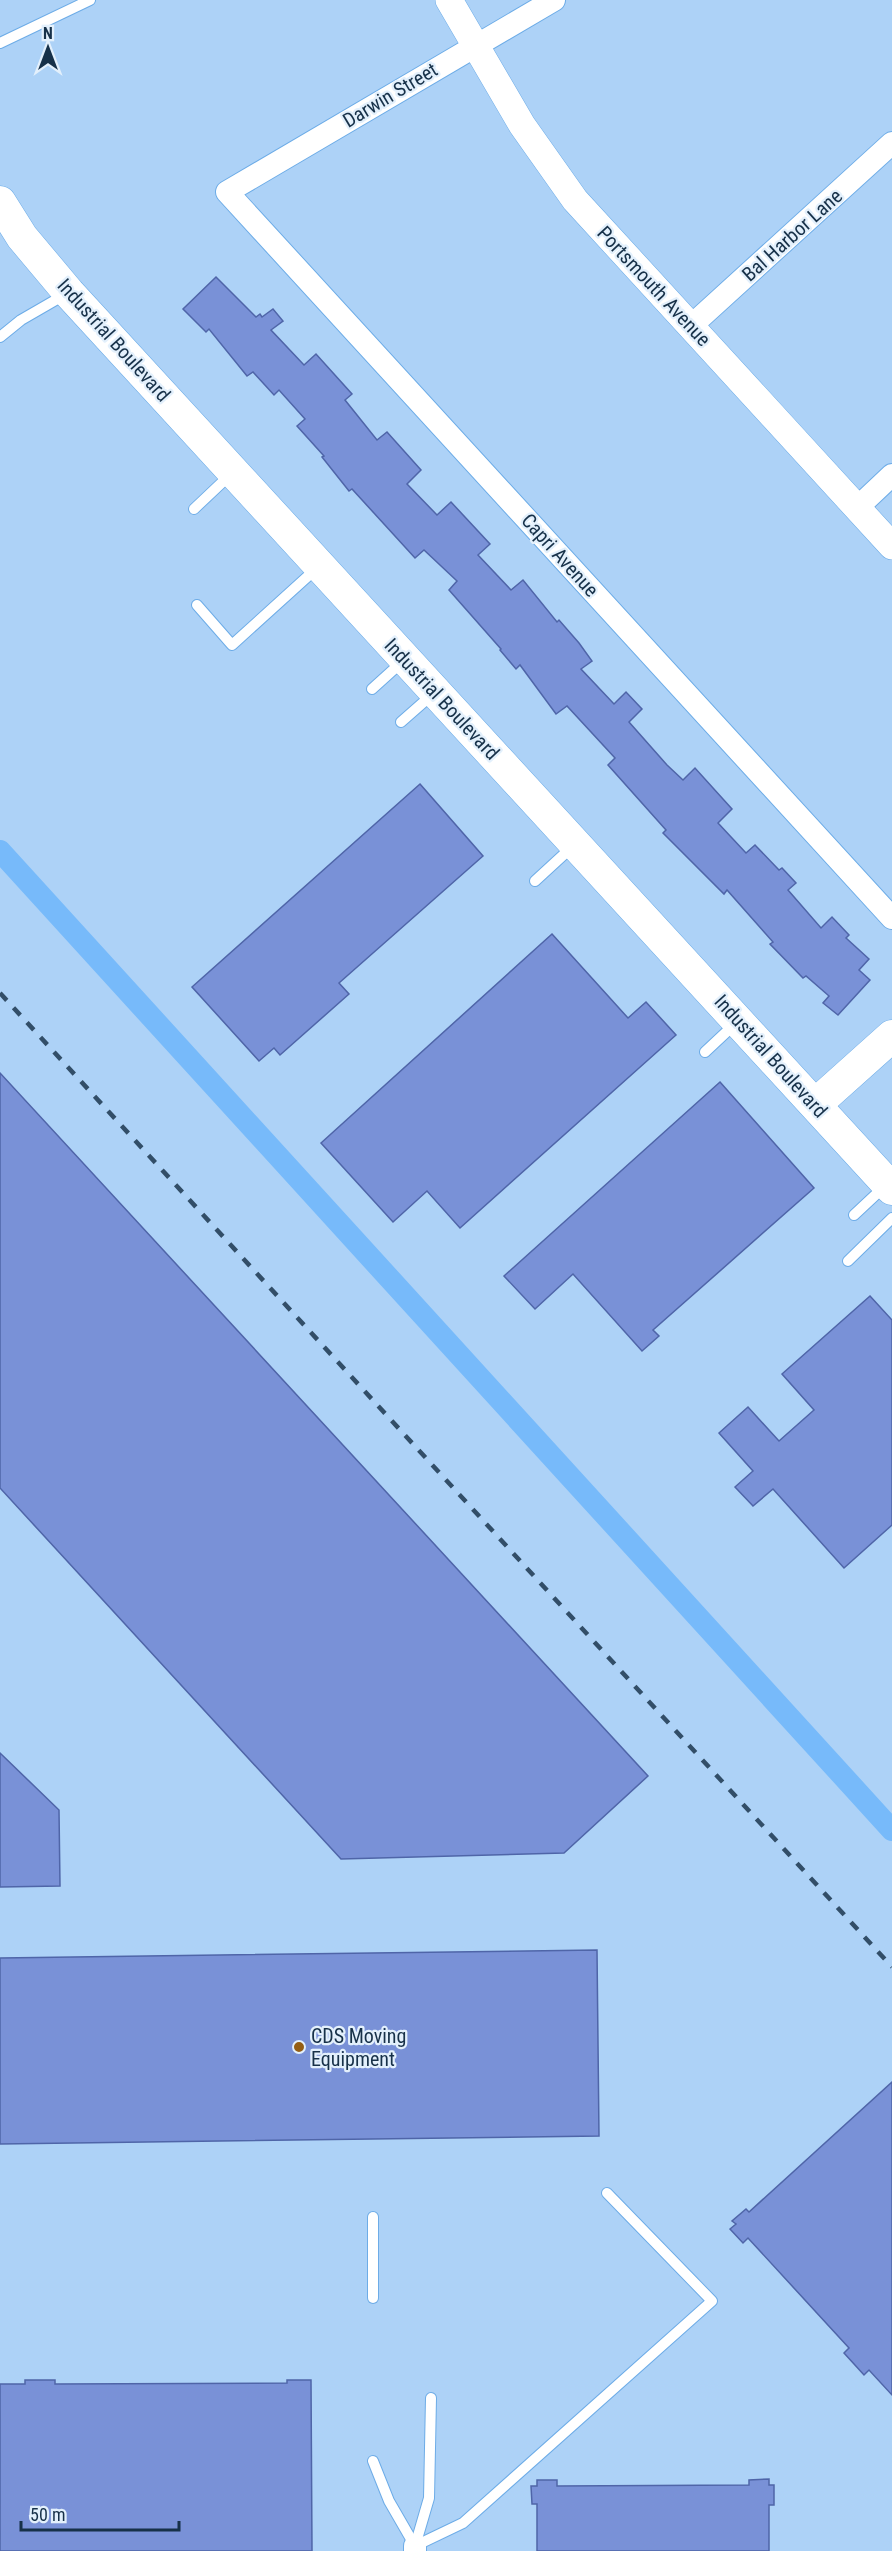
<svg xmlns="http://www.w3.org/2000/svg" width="892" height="2551" font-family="'Roboto Condensed',sans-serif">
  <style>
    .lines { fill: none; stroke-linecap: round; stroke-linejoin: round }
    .canal { stroke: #77bafa; stroke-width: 22 }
    .building { fill: #7991d7; stroke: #4f65a8; stroke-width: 1.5 }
    .service-casing { stroke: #6dace7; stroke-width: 12 }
    .minor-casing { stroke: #6dace7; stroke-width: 24 }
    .tertiary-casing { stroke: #6dace7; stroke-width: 28 }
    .secondary-casing { stroke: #6dace7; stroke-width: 33 }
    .service { stroke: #fff; stroke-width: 10 }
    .minor { stroke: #fff; stroke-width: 22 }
    .tertiary { stroke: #fff; stroke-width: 27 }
    .secondary { stroke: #fff; stroke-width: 32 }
    .rail { stroke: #324e68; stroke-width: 4.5; stroke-dasharray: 10 10; stroke-linecap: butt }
    .poi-dot { fill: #945e14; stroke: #e3f0fc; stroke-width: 2 }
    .labels { text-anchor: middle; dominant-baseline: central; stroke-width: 4.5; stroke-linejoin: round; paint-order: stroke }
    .street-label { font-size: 20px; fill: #173149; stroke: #e3f0fc }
    .poi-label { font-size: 20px; fill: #173149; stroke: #e3f0fc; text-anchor: start }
  </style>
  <rect width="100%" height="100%" fill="#add2f7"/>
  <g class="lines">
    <path class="canal" d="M0 851 892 1830"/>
  </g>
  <g class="building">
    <path d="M216 277 256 317 260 314 262 317 273 309 283 321 271 330 304 365 316 354 352 394 345 400 377 440 387 432 421 470 407 484 437 515 451 502 490 544 478 555 511 590 523 580 557 622 559 620 579 643 592 661 581 669 614 704 626 692 642 709 629 722 667 765 683 780 695 768 732 809 718 823 746 853 755 845 779 870 782 868 796 883 788 890 821 928 832 917 849 935 846 938 869 959 859 970 870 980 838 1015 823 1003 829 996 806 976 803 978 770 944 773 942 727 890 724 894 663 833 666 830 608 765 615 758 567 706 556 714 520 665 516 669 500 650 501 649 449 590 457 581 424 550 415 558 352 489 349 491 322 457 324 456 297 426 305 419 279 390 274 395 253 372 247 376 209 329 206 332 183 309Z"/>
    <path d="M420 784 483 856 339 983 349 994 280 1055 274 1048 259 1061 192 987Z"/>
    <path d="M552 934 628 1018 646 1002 676 1035 460 1228 427 1191 393 1222 321 1143Z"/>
    <path d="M0 1073 648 1776 564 1853 341 1859 0 1488Z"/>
    <path d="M720 1082 814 1188 653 1330 659 1336 642 1351 573 1274 535 1309 504 1276Z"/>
    <path d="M870 1296 892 1320V1525L844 1568 773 1489 753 1506 735 1487 753 1471 719 1433 748 1407 779 1441 814 1410 782 1374Z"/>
    <path d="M0 1753 59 1810 60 1886 0 1887Z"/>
    <path d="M597 1950 599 2136 0 2144V1958Z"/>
    <path d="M892 2082V2395L869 2370 864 2375 844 2353 849 2348 748 2238 743 2243 730 2229 736 2224 732 2221 746 2209 749 2212Z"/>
    <path d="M25 2380H55V2384L287 2383V2380H311L312 2551H0V2384H25Z"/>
    <path d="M769 2479V2485H774V2505H769V2551H537V2504H532L531 2486H537V2480H557V2486L749 2485V2480Z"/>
  </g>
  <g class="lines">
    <defs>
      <g id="service">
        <path d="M0 43 90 0"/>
        <path d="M0 337 21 320 66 294"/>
        <path d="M194 509 231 474"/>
        <path d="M197 605 232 645 317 568"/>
        <path d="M372 689 403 661"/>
        <path d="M401 722 434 693"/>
        <path d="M535 881 572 847"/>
        <path d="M705 1052 736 1023"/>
        <path d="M854 1215 885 1186"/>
        <path d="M848 1261 892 1218"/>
        <path d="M373 2217V2298"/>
        <path d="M373 2461 389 2501 415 2546"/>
        <path d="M415 2546 463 2523 712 2301 607 2193"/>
        <path d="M415 2546 429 2498 431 2398"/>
      </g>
      <g id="minor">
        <path d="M554 0 227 192 892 918"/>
        <path d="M691 326 892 143"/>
        <path d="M857 508 892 475"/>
        <path d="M415 2551V2546"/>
      </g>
      <path id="tertiary" d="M449 0 522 125 575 200 892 546"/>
      <g id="secondary">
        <path d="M0 202 22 237 69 293 892 1189"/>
        <path d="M816 1104 892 1036"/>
      </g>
    </defs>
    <use href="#service" class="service-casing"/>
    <use href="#minor" class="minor-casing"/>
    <use href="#tertiary" class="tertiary-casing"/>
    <use href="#secondary" class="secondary-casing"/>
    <use href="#service" class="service"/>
    <use href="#minor" class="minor"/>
    <use href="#tertiary" class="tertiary"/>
    <use href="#secondary" class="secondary"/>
    <path class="rail" d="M0 993 892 1967"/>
  </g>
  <circle class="poi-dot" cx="299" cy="2047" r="6"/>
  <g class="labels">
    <g class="street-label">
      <text transform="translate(390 95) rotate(-31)">Darwin Street</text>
      <text transform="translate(792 235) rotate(-42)">Bal Harbor Lane</text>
      <text transform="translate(654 286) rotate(47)">Portsmouth Avenue</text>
      <text transform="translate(114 340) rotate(48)">Industrial Boulevard</text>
      <text transform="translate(560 555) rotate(48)">Capri Avenue</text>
      <text transform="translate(442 699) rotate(47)">Industrial Boulevard</text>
      <text transform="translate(771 1056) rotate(48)">Industrial Boulevard</text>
    </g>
    <g class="poi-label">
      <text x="311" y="2036">CDS Moving<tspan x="311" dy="23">Equipment</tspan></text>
    </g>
  </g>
  <g transform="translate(48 48)" stroke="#e3f0fc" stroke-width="4.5" paint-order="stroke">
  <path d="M0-4.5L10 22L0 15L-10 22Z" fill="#173149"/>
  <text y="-9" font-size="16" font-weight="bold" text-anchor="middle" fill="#173149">N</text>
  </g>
  <path d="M21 2521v9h158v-9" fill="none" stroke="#173149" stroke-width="3"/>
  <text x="30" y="2521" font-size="18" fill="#173149" stroke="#e3f0fc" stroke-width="4.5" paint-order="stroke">50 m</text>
</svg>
